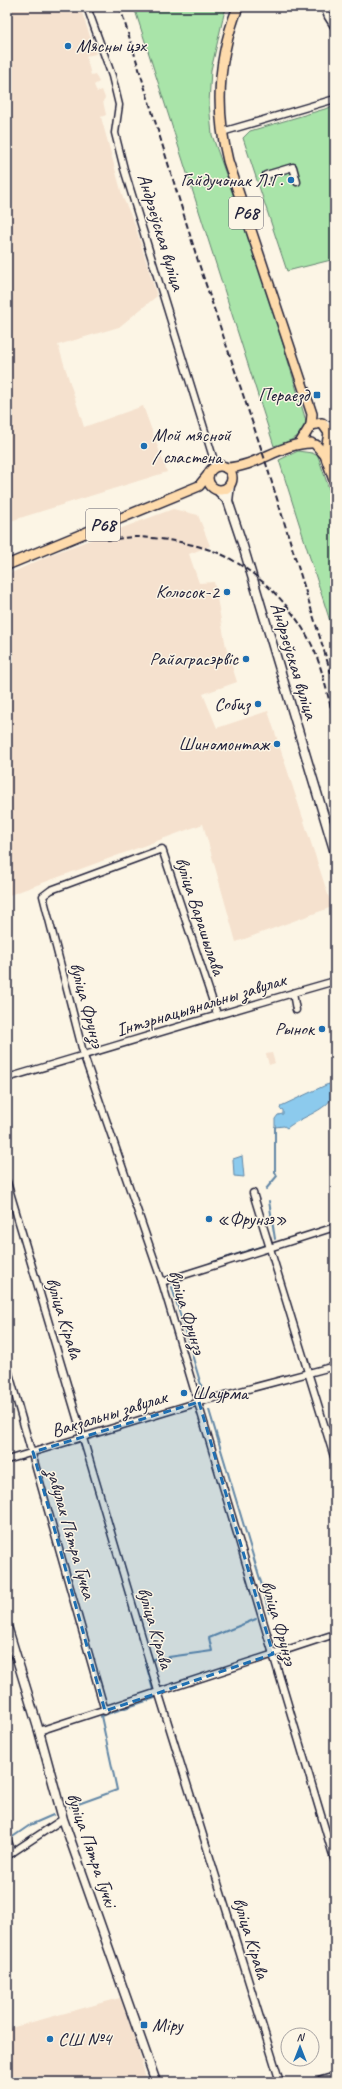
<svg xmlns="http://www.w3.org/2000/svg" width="342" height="2089" font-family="Caveat,sans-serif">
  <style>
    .built { fill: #f5e1ce }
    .green { fill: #a9e4a9; stroke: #668372 }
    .water { fill: #8ccaed; stroke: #6287a6 }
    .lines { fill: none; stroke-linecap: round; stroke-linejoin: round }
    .stream { stroke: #6287a6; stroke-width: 2 }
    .street-casing { stroke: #22223b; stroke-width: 9 }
    .secondary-casing { stroke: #22223b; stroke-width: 11 }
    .primary-casing { stroke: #22223b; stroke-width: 12 }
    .street { stroke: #fcf5e5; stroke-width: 6 }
    .secondary { stroke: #fcf5e5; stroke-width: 8 }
    .primary { stroke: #fedbac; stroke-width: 9 }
    .rail { stroke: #22223b; stroke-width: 2; stroke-dasharray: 6 3; stroke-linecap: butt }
    .marked { fill: #1f6fb2; fill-opacity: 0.2; stroke: #1f6fb2; stroke-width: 3; stroke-dasharray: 8 5; stroke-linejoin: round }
    .poi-dot { fill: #1f6fb2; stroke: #fcf5e5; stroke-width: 1.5 }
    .labels { text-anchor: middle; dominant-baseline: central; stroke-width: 3; stroke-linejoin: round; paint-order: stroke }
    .shield { fill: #fcf5e5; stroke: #63616e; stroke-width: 1 }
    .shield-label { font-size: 18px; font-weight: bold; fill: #22223b }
    .poi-label { font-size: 19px; fill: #22223b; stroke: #fcf5e5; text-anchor: end }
    .street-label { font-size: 19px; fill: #22223b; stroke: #fcf5e5 }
  </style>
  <rect width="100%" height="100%" fill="#fcf5e5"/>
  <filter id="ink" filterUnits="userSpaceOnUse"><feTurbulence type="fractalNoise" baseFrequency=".025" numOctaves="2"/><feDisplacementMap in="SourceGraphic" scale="8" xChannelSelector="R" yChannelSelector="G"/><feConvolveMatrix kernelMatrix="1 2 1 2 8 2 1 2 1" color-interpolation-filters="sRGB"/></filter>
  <g filter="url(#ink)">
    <g class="built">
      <path d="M7 7H80L96 54 86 56 91 75 95 74 99 82 94 85 97 92 102 90 105 98 103 101 106 115 101 117 123 198 134 222 157 296 119 327 58 345 84 427 143 406 167 472 7 522Z"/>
      <path d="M173 509 198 515 210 546 189 554 199 583 214 582 226 647 237 682 203 694 217 728 268 711 332 907 236 942 203 824 7 896V575L52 554Z"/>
      <path d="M272 1053 275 1063 269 1065 266 1054Z"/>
      <path d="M120 1998 138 2048 147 2082H7V2029Z"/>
    </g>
    <g class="green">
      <path d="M134 7H227L224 14 211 70 209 103 212 135 266 287 306 421C304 438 289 441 274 446Z"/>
      <path d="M335 106V259L287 271 243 138 250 131Z"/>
      <path d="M298 451 312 453 318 456 335 507V637L279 460Z"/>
    </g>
    <g class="water">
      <path d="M333 1083C341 1108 302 1115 287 1128L284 1126 275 1127V1119L278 1115 283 1114V1110L280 1109 281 1106 326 1085Z"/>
      <path d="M242 1156 244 1177 234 1176 233 1159Z"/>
    </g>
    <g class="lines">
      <g class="stream">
        <path d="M266 1189 277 1176 275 1172V1127"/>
        <path d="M269 1201 275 1239"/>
        <path d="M210 1263 263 1246"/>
        <path d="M169 1276 203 1266"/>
        <path d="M172 1287 204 1395"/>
        <path d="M209 1410 263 1589 269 1613"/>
        <path d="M154 1659 212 1651 209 1638 256 1619"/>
        <path d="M145 1660 153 1690"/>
        <path d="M70 1807 117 1790 101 1716 155 1698"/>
        <path d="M11 1838 30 1825 53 1815"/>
      </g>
      <defs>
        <g id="street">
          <path d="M87 7 112 76 119 105 115 133 124 169 216 467"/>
          <path d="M324 7 328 17 335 28"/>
          <path d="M222 132 335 99"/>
          <path d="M267 180 266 175 293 167 297 182"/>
          <path d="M293 993 296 1010"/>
          <path d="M217 1014 162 849 51 890 43 896 84 1056 162 1282 335 1862"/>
          <path d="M7 1078C116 1046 225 1012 335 981"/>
          <path d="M7 1182 158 1691 280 2082"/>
          <path d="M253 1193 335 1460"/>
          <path d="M162 1282 335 1227"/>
          <path d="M7 1366 105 1711"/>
          <path d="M7 1460 199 1402 335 1366"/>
          <path d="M39 1731 335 1634"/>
          <path d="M7 1838 12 1853"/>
          <path d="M7 1856 63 1819"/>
          <path d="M315 2082 335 2076"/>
        </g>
        <g id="secondary">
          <path d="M326 425 335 429"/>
          <path d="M216 489 228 501 243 546 335 853"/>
          <path d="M228 501 230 485"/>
          <path d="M7 1626 39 1731 63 1819 156 2082"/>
        </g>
        <g id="primary">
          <path d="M238 7C218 57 215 109 228 161L312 414 311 425"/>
          <path d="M300 443 311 425 322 423 329 433 325 455"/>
          <path d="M316 445 325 455 335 483"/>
          <circle cx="220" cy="478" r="12"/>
          <path d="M226 468C257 467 281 443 311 443"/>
          <path d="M7 565 199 486 208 475"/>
        </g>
      </defs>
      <use href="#street" class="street-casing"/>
      <use href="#secondary" class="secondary-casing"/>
      <use href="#primary" class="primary-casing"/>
      <use href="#street" class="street"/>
      <use href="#secondary" class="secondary"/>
      <use href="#primary" class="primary"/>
      <g class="rail">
        <path d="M120 7 198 261 264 457 335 686"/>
        <path d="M107 540C117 539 128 537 138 537 164 538 204 545 227 557 264 577 298 612 315 652 324 675 329 701 335 725"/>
      </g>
    </g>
  </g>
  <path class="marked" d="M199 1402 273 1654 105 1711 33 1452Z"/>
  <g class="poi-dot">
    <circle cx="68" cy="46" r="4"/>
    <circle cx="291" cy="180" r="4"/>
    <rect x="313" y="391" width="8" height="8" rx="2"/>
    <circle cx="144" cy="446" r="4"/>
    <circle cx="227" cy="592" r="4"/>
    <circle cx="246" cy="659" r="4"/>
    <circle cx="258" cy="704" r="4"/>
    <circle cx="277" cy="744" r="4"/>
    <circle cx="322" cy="1029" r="4"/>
    <circle cx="209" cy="1219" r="4"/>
    <circle cx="184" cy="1393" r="4"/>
    <rect x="140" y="2021" width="8" height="8" rx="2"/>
    <circle cx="50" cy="2039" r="4"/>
  </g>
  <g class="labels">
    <g class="shield">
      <rect x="229" y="197" width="34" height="32" rx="3"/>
      <rect x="86" y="509" width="34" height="32" rx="3"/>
    </g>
    <g class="shield-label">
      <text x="246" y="213">Р68</text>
      <text x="103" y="525">Р68</text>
    </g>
    <g class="poi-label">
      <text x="76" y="46" text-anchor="start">Мясны цэх</text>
      <text x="283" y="180">Гайдучонак Л.Г.</text>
      <text x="309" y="395">Пераезд</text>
      <text x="152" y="435" text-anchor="start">Мой мясной<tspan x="152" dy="22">/ сластена</tspan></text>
      <text x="219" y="592">Колосок-2</text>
      <text x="238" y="659">Райаграсэрвіс</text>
      <text x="250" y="704">Собиз</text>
      <text x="269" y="744">Шиномонтаж</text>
      <text x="314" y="1029">Рынок</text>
      <text x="217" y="1219" text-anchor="start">«Фрунзэ»</text>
      <text x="192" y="1393" text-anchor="start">Шаурма</text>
      <text x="152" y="2025" text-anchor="start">Міру</text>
      <text x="58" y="2039" text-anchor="start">СШ №4</text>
    </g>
    <g class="street-label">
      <text transform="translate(161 232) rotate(73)">Андрэеўская вуліца</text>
      <text transform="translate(294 661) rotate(73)">Андрэеўская вуліца</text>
      <text transform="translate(200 916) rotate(72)">вуліца Варашылава</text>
      <text transform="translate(87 1005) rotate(75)">вуліца Фрунзэ</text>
      <text transform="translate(201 1005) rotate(-17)">Інтэрнацыянальны завулак</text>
      <text transform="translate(187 1312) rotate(73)">вуліца Фрунзэ</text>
      <text transform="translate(64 1318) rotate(73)">вуліца Кірава</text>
      <text transform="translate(109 1414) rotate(-17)">Вакзальны завулак</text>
      <text transform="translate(71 1534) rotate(74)">завулак Пятра Гучка</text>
      <text transform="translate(279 1623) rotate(74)">вуліца Фрунзэ</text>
      <text transform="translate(155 1628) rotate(74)">вуліца Кірава</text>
      <text transform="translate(92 1850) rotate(71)">вуліца Пятра Гучкі</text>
      <text transform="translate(251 1938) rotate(73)">вуліца Кірава</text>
    </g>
  </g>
  <rect width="342" height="2089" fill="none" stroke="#fcf5e5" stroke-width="24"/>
  <rect x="12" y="12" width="318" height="2065" fill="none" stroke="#22223b" stroke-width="1.5" filter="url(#ink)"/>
  <g transform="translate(300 2047)"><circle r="19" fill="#fcf5e5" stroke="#a5a1a1"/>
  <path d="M0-3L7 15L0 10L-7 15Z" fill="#1f6fb2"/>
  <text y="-6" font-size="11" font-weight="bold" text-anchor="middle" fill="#22223b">N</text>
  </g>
</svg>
